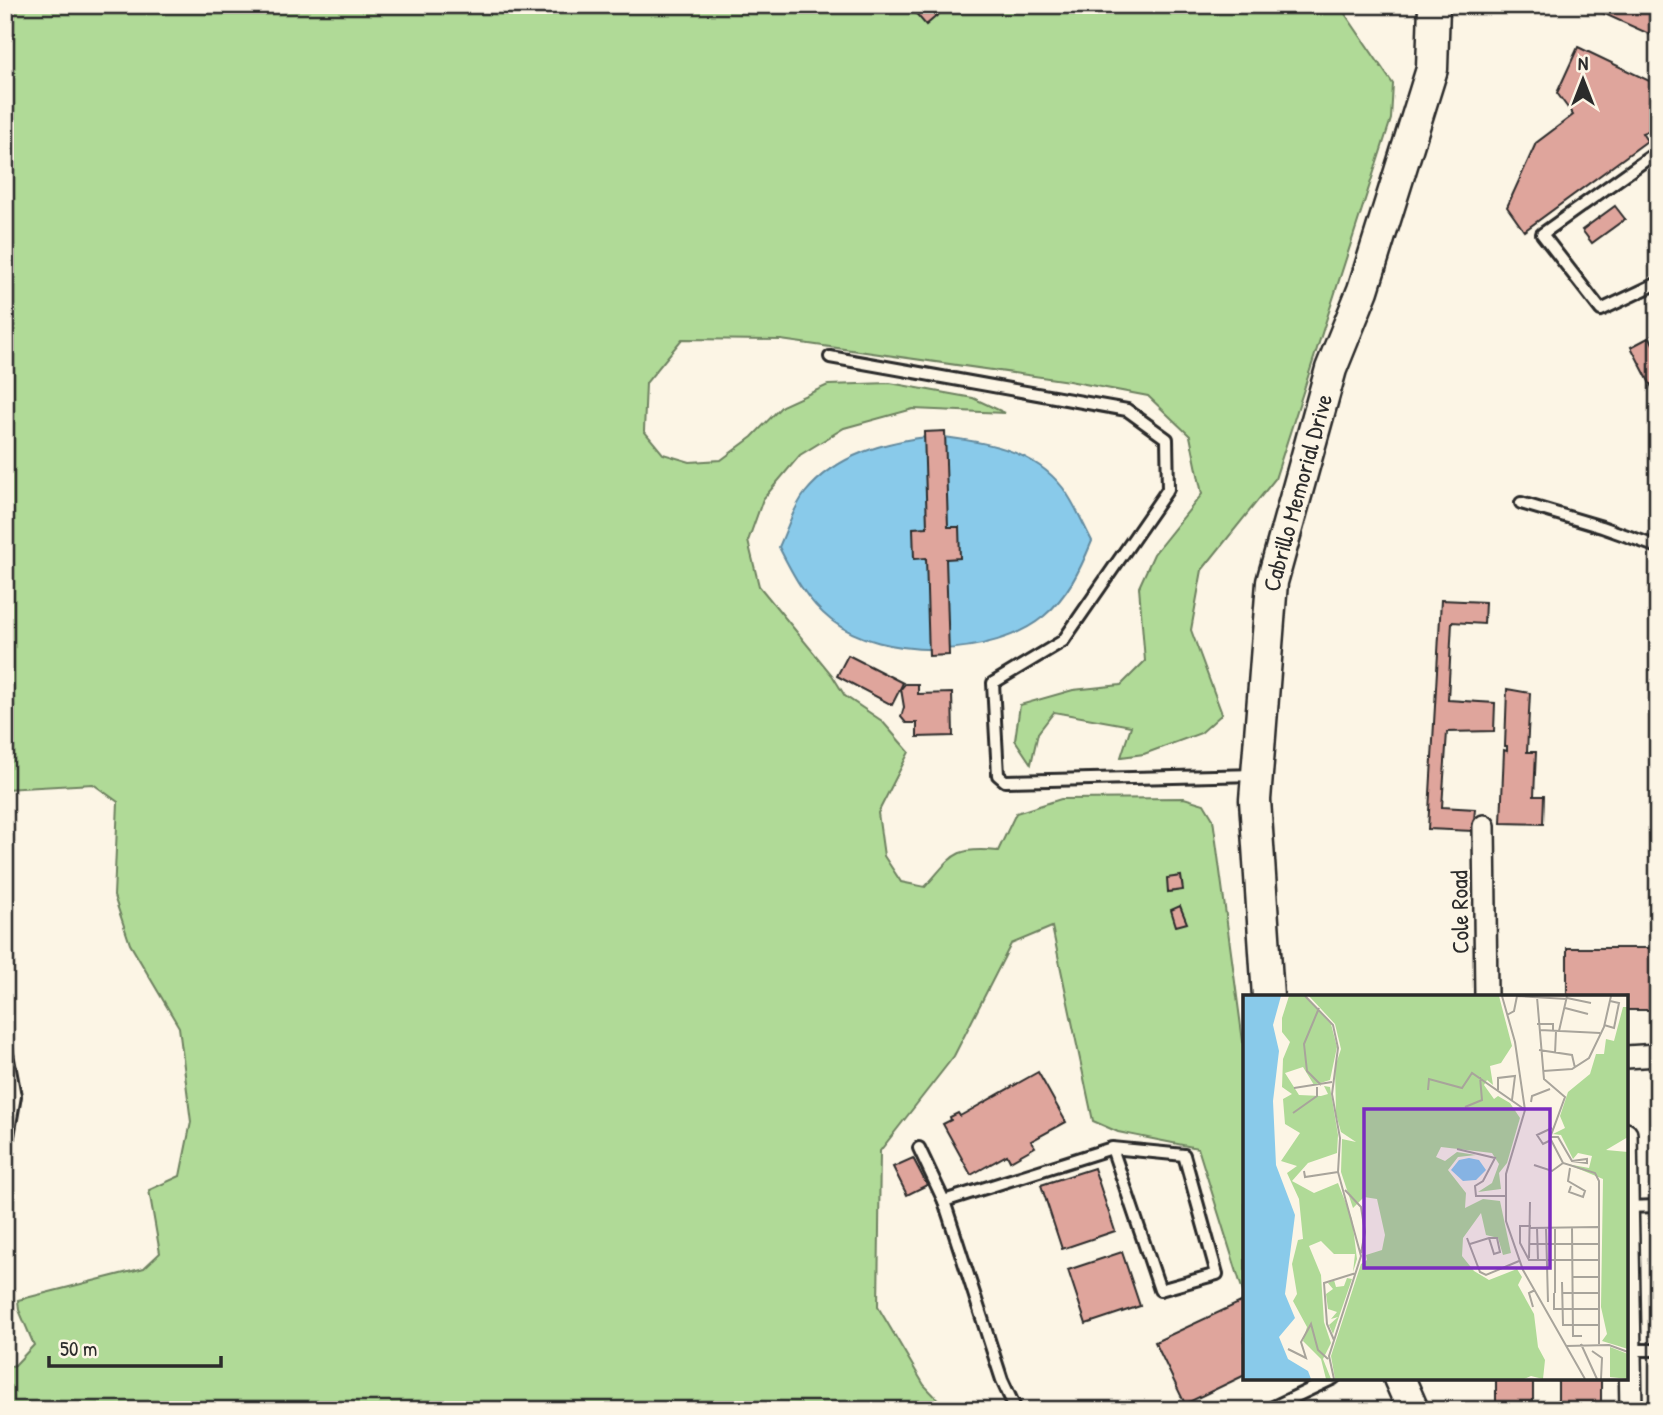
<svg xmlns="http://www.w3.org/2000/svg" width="1663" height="1415" font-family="'Patrick Hand',sans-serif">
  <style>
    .green { fill: #b0da97; stroke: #6e8261; stroke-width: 2 }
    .water { fill: #89caea; stroke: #638a9e; stroke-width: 2 }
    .building { fill: #dfa59c; stroke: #2b2b2b; stroke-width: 2 }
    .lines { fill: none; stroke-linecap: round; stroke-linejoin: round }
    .service-casing { stroke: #2b2b2b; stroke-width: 16 }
    .minor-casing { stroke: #2b2b2b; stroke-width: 26 }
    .secondary-casing { stroke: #2b2b2b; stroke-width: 35 }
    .service { stroke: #fcf5e5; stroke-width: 10 }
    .minor { stroke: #fcf5e5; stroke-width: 21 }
    .secondary { stroke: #fcf5e5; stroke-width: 30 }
    .labels { text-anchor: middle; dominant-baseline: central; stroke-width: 5; stroke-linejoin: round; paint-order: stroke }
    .street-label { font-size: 24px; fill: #2b2b2b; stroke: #fcf5e5 }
    .inset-road { fill: none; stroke: #a8a49b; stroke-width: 2 }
    .view { fill: #7b2cbf; fill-opacity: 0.15; stroke: #7b2cbf; stroke-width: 3.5 }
    .inset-edge { fill: none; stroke: #2b2b2b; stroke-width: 3.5 }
  </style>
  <rect width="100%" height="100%" fill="#fcf5e5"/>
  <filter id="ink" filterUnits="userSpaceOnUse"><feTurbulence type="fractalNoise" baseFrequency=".0143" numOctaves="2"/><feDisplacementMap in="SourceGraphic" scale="14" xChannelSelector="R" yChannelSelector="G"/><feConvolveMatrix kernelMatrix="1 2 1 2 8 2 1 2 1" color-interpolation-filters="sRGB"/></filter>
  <g filter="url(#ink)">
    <path class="green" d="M5 5H1339L1393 84 1391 119 1275 479 1202 570 1191 630 1222 714 1201 733 1144 754 1121 757 1131 726 1054 712 1038 733 1031 764 1015 740 1020 705 1073 690 1121 685 1145 661 1139 587 1154 554 1202 494 1190 436 1148 396 1069 381 781 340 682 339 646 383 644 431 663 454 690 462 721 460 752 437 782 406 828 385 890 383 973 398 1005 413 913 409 844 428 800 455 763 499 748 541 759 586 832 675 845 696 882 721 909 752 878 813 884 856 901 882 925 887C953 856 953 846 998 851L1016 813 1061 799 1184 798 1204 804 1213 819 1245 1056V1298L1198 1148 1118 1132 1093 1121 1052 927 1011 944 954 1056 880 1151 878 1307 924 1385 948 1410H5V1368L15 1365 34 1345 19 1310 18 1300 144 1268 160 1253 149 1190 180 1176 191 1122 179 1027 130 944 114 896 118 802 93 784 5 789Z"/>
    <path class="water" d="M935 436C981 441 1032 448 1063 488 1075 504 1083 524 1092 541 1080 570 1068 596 1044 616 994 658 882 661 831 620 806 600 793 575 779 547 787 530 793 508 805 493 837 454 887 441 935 436Z"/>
    <g class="building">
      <path d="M917 5H941L945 9 926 25 912 9Z"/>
      <path d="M1601 5H1658V38L1598 11Z"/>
      <path d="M1578 47 1658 85 1654 129 1642 133 1647 141 1524 231 1507 207 1536 143 1573 115 1557 93Z"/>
      <path d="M1615 206 1625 219 1592 243 1582 230Z"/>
      <path d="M1650 337 1653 344 1658 342V399L1631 347Z"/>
      <path d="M945 431 948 527H959L960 558 946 559 949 655 929 656 926 558 914 559 913 528 927 527 924 432Z"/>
      <path d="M1441 600 1485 602 1484 624 1452 622 1448 700 1495 703 1494 731 1447 732 1442 807 1475 809 1473 831 1428 829Z"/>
      <path d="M848 655 903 683 892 705 837 676Z"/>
      <path d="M905 684H918V694L952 693 953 736 917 737V723H906L901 717 904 707 901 689Z"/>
      <path d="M1507 689 1530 693 1527 752H1536L1534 796H1544L1543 824 1501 823 1504 750 1507 751V746H1505Z"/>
      <path d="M1181 876 1183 890 1168 892 1167 878Z"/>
      <path d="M1180 906 1187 923 1176 926 1171 910Z"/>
      <path d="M1567 948H1652V1010H1626V997H1567Z"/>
      <path d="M1038 1072 1066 1122 1031 1141 1035 1147 1010 1161 1007 1155 971 1175 943 1124 951 1120 950 1117 958 1113 960 1116Z"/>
      <path d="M1652 1085H1658V1187H1653Z"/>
      <path d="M913 1158 927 1185 907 1195 893 1167Z"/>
      <path d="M1094 1168 1115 1231 1062 1249 1041 1185Z"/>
      <path d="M1654 1229H1658V1330H1655Z"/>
      <path d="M1122 1252 1140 1306 1086 1324 1068 1270Z"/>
      <path d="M1245 1300V1375L1185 1404 1155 1342Z"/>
      <path d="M1509 1378H1533V1410H1496V1379Z"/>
      <rect x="1558" y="1378" width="43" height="32"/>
    </g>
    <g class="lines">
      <defs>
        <g id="service">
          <path d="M1658 156 1654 154 1542 234 1601 310 1658 283"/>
          <path d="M830 357 1127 410 1167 439 1168 489 1063 641 993 683 998 775 1005 781 1256 775"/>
          <path d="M1521 503 1602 527 1658 547"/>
          <path d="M5 1043 15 1096 5 1153"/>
          <path d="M919 1148 944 1201 1002 1380 1016 1410"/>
          <path d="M944 1201 1112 1148 1184 1155 1217 1274 1160 1290 1112 1148"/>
          <path d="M1626 1207 1658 1206"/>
          <path d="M1629 1350H1658"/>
          <path d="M1267 1410 1334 1378"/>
        </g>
        <g id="minor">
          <path d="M1484 826 1486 997"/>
          <path d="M1626 1057 1658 1055"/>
          <path d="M1626 1134 1631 1410"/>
        </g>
        <g id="secondary">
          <path id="s1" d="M1268 997 1255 800 1272 582 1331 369 1363 290 1432 69 1434 5"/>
          <path d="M1399 1378 1413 1410"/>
        </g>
      </defs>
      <use href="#service" class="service-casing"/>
      <use href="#minor" class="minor-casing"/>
      <use href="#secondary" class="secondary-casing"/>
      <use href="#service" class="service"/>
      <use href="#minor" class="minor"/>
      <use href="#secondary" class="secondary"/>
    </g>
  </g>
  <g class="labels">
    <g class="street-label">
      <text stroke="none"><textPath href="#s1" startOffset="509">Cabrillo Memorial Drive</textPath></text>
      <text transform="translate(1459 912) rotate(-91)">Cole Road</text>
    </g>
  </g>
  <g transform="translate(1243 995)">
    <rect width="385" height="385" fill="#fcf5e5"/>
    <path d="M46 1H62L88 29 94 52 87 85 71 90 60 72 42 78 56 100 78 101 85 99 81 91 87 92 95 140 94 158 65 168 49 186 71 198 95 188 109 224 114 264 110 277 112 259H91L78 246 66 251 78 280 81 327 88 348 80 364 88 384H83L78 364 60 346 64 332 50 306 54 299 49 269 55 245 60 244 56 204 44 178 54 171 38 166 57 138 42 129 40 104 49 99 39 92 40 64 47 47 39 37V23ZM66 1H256L269 51 258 68 247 71 250 90 244 85 241 90 251 104 255 101 267 108 277 123 264 168 256 178 258 194 235 197 249 188 256 169 249 158 198 152 193 162 202 166 214 157 233 160 215 162 205 175 223 198 222 213 240 204 257 206 268 258 260 260 255 243 243 240 238 218 220 243 219 261 231 276 246 285 274 274 279 282 275 290 291 319 295 352 302 365 300 384 288 381 281 384H92L88 361 118 269 124 265 123 260 139 255 142 240 134 204 121 202 110 213 98 177 99 144 113 147 98 137 93 119 92 72 98 54 92 29ZM380 12H385V142L363 155 385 157V354L359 346 364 339 358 312 360 184 324 169 346 173 349 161 335 158 330 164 318 140 310 139 322 133 317 121 325 97 347 79 353 59H361L363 44 371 46ZM104 283 109 284 90 339 86 330 95 322 88 324 94 317 85 314 83 299 90 294 85 288 91 285 93 292 101 291ZM367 352 385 359V384L367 382Z" fill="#b0da97"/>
    <path d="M0 1H38L30 30 36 56 30 106 33 170 52 220 42 299 52 323 36 342 45 364 65 376 68 384H0ZM226 163 236 165 243 175 233 185 220 186 208 175 216 165Z" fill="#89caea"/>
    <path class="inset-road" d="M62 1 90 30 95 53 89 99 97 143 95 177 118 261 86 361 91 384M259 1 272 47 282 115 263 179V226L280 275 342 384M274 1 324 4M294 2 301 84 322 102 307 143 320 168 352 178 356 186V349M324 3 348 8M76 13 61 49 64 76 78 90M322 13 345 19M264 20 271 16 274 1M294 29H310V35M361 30 371 33 376 8 367 6M297 35 357 38M316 36 324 1M296 55 329 60 332 73M312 59 313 36M300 76 329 74 346 63 361 32 368 1M51 93 89 87M185 95 186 84 219 93 229 78 281 114M255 95V83L272 81 269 105M288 107 289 101 307 94M222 112 239 105 237 82M50 118 74 101V92M308 142H315L329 166 344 168V164L329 166M308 145 300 149 294 140 309 133M214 154 252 163 240 186 232 191 233 201H262M291 170 309 176 320 168M327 173 325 186 342 196 340 202 326 197 328 191M61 176 62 182 95 177M102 195 118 212 122 237 118 258M288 231H277V248L286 265H356M303 232 305 307M312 232V298M329 232 330 341H339M287 233 355 232M294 233 295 265M224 243 237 277 243 280 276 266M227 249 246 243H254L257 257 251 259 246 243M286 249H355M286 263 287 207M329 282H355M319 287 320 330H356M311 298V314H356M320 298H356M290 312 286 298 292 295M91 345 84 329 81 288 113 278M338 349 354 384M323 351 366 350 385 357M45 354 63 363 58 347 68 329 75 355 85 364M349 356 359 363 358 384"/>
    <path class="view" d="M121 114H307V273H121Z"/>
    <rect width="385" height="385" class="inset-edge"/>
  </g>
  <rect width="1663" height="1415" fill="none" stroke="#fcf5e5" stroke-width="28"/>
  <rect x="14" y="14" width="1635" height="1387" fill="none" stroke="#2b2b2b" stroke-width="2.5" filter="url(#ink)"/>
  <g transform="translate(1583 80)" stroke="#fcf5e5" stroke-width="5" paint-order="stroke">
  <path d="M0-5L12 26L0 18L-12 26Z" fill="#2b2b2b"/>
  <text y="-10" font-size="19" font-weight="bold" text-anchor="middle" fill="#2b2b2b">N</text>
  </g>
  <path d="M49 1356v10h172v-10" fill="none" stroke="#2b2b2b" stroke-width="3.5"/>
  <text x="60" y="1356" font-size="21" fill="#2b2b2b" stroke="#fcf5e5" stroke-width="5" paint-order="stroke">50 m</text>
</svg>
